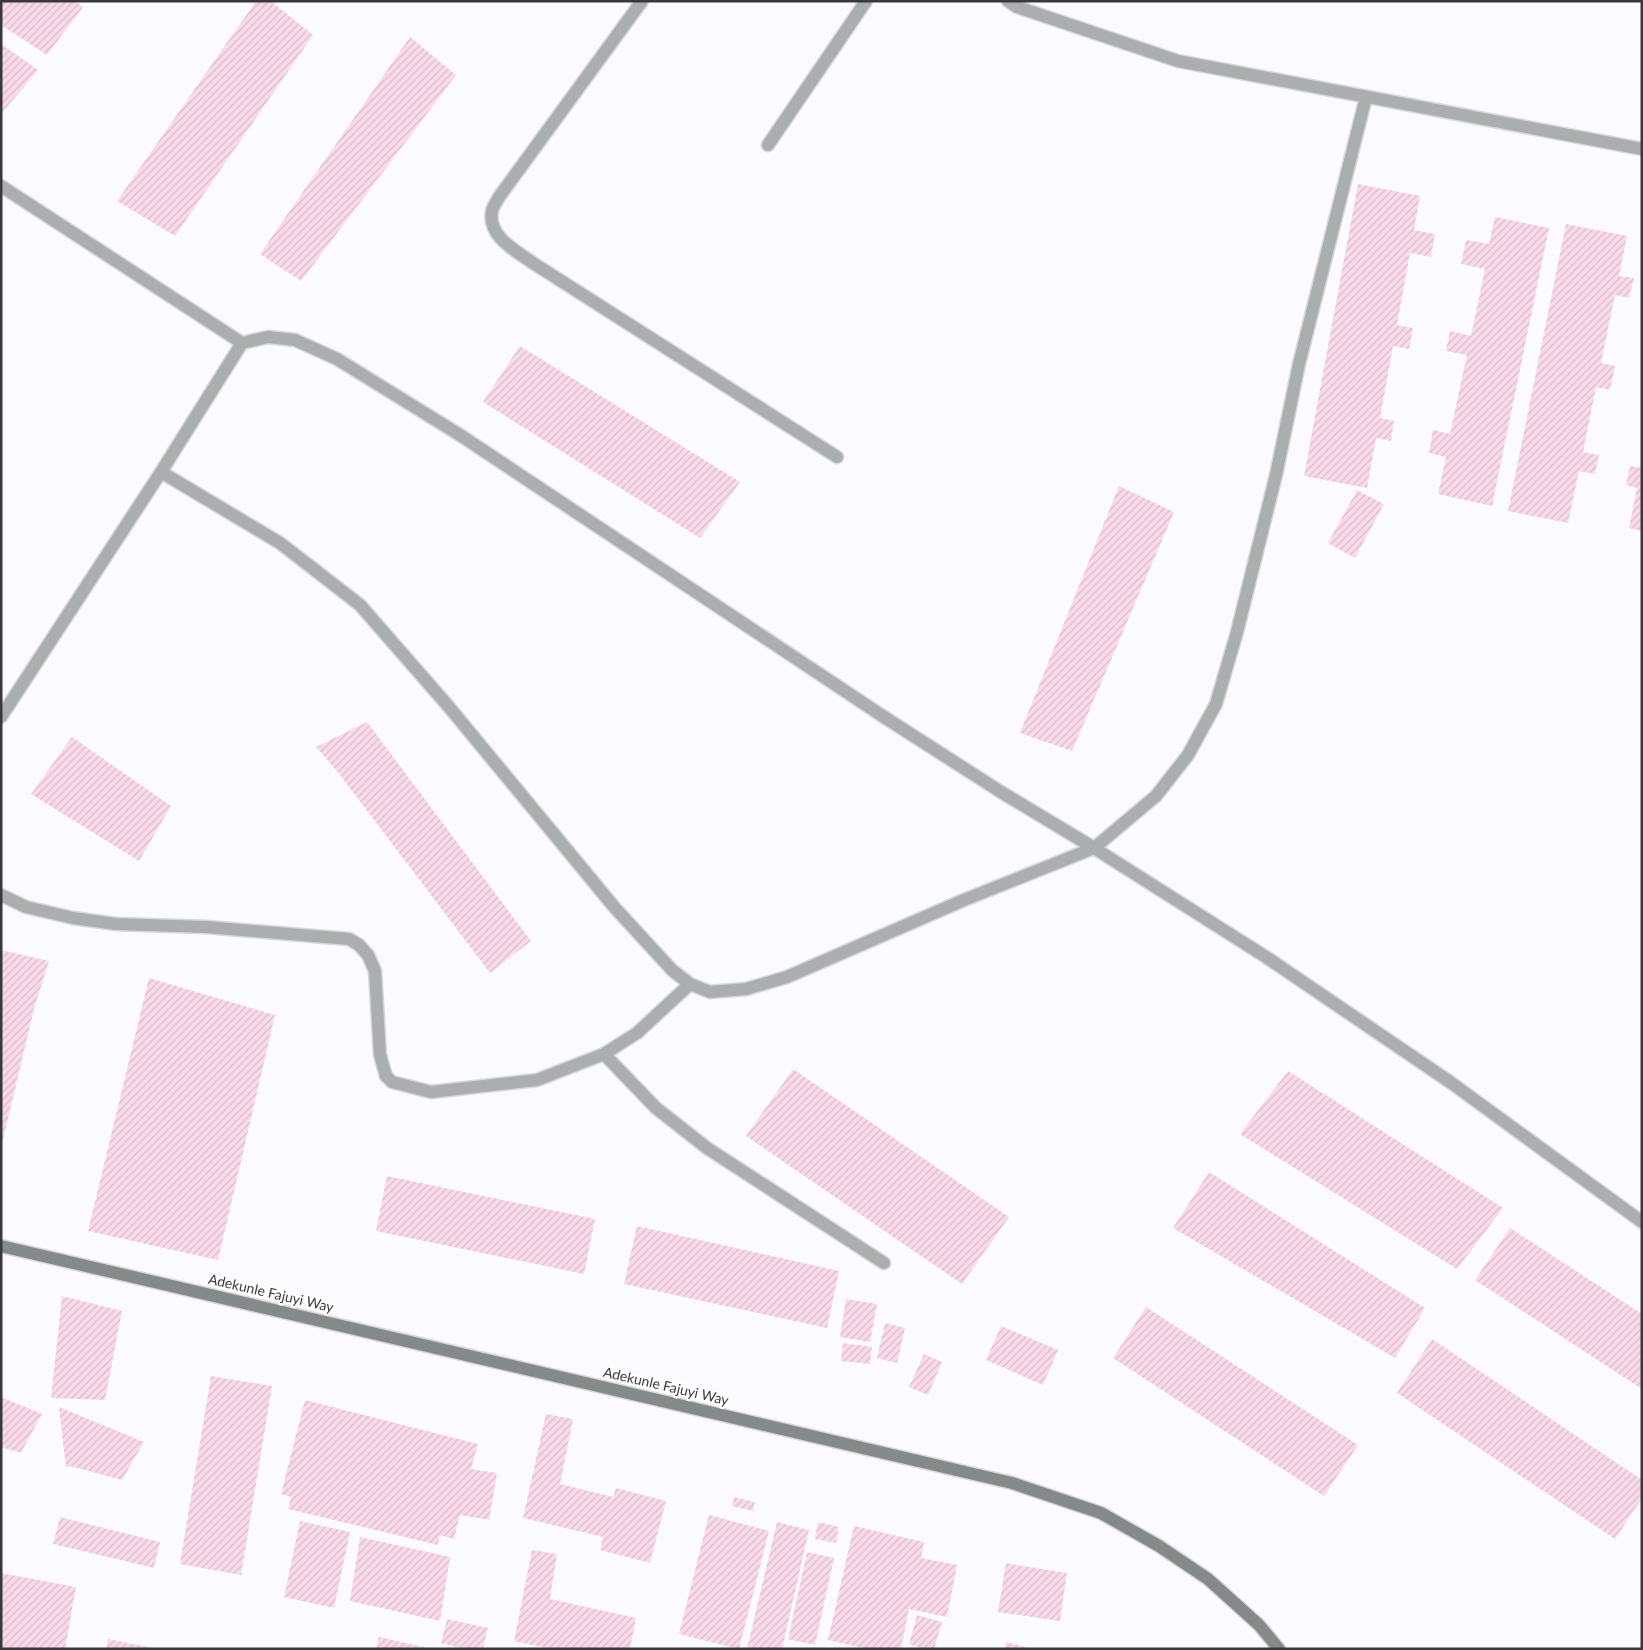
<svg xmlns="http://www.w3.org/2000/svg" width="1643" height="1650" font-family="Lato,sans-serif">
<style>
.building{fill:url(#building-hatch)}
.lines{fill:none;stroke-linecap:round;stroke-linejoin:round}
.lane-casing{stroke:#d8d8dc;stroke-width:15}
.street-casing{stroke:#d8d8dc;stroke-width:15}
.secondary-casing{stroke:#d8d8dc;stroke-width:15}
.lane{stroke:#aaaeaf;stroke-width:12}
.street{stroke:#aaaeaf;stroke-width:12}
.secondary{stroke:#84898a;stroke-width:12}
.labels{text-anchor:middle;stroke-width:4.5;stroke-linejoin:round;paint-order:stroke}
.street-label{font-size:14px;fill:#39393c;stroke:#fff}
</style>
<defs>
<pattern id="building-hatch" width="6" height="6" patternUnits="userSpaceOnUse" patternTransform="scale(1.25)"><rect width="6" height="6" fill="#fadaea"/><path d="M-1 1l2-2M0 6l6-6M5 7l2-2" fill="none" stroke="#d7bcca"/></pattern>
</defs>
<rect width="100%" height="100%" fill="#fbfbff"/>
<!-- building -->
<path class="building" d="M1,1H75L83,7L47,55L1,25Z
M256,1H271L313,35L175,236L117,201Z
M410,37L456,75L301,281L260,254Z
M1,44L38,70L1,114Z
M1358,184L1420,196L1414,230L1435,234L1431,257L1410,253L1397,325L1413,328L1409,349L1393,346L1380,418L1394,421L1391,441L1376,438L1367,488L1304,476Z
M1495,217L1549,228L1492,506L1438,494L1446,457L1429,453L1433,430L1450,434L1467,355L1446,351L1450,331L1471,336L1485,269L1461,264L1466,240L1489,244Z
M1566,224L1627,236L1619,276L1634,278L1629,298L1615,295L1601,363L1615,366L1610,390L1596,387L1583,452L1599,455L1595,474L1579,471L1568,523L1508,511Z
M520,346L740,482L700,538L483,402Z
M1630,466L1642,468V531L1629,528L1637,488L1626,485Z
M1119,486L1174,512L1072,751L1020,733Z
M1357,490L1384,504L1355,558L1328,543Z
M367,722L531,941L490,973L337,771L316,747Z
M72,737L171,806L139,861L31,794Z
M1,950L49,961L34,1009L2,1144Z
M149,978L275,1015L218,1260L88,1231Z
M793,1069L1009,1217L962,1284L746,1136Z
M1288,1071L1503,1208L1457,1269L1240,1134Z
M1209,1172L1425,1308L1395,1358L1173,1228Z
M387,1176L595,1219L584,1274L376,1231Z
M637,1226L839,1271L827,1328L624,1284Z
M1510,1228L1642,1314V1389L1475,1280Z
M62,1296L122,1311L105,1400L51,1398Z
M846,1299L877,1304L870,1342L840,1337Z
M1146,1307L1358,1445L1324,1496L1113,1358Z
M885,1323L905,1328L897,1363L877,1358Z
M1001,1326L1058,1350L1043,1385L986,1360Z
M1432,1339L1642,1480V1498L1615,1539L1397,1393Z
M843,1343L872,1347L870,1364L841,1361Z
M924,1354L942,1362L928,1395L909,1387Z
M211,1376L272,1386L241,1575L180,1564Z
M1,1397L42,1414L21,1453L1,1447Z
M305,1400L478,1444L471,1469L497,1473L489,1520L460,1515L454,1539L440,1535L438,1545L288,1509L291,1497L281,1494Z
M59,1407L144,1442L122,1480L70,1466L66,1468Z
M546,1414L573,1419L560,1484L613,1497L616,1488L666,1501L650,1563L600,1550L603,1537L523,1518Z
M734,1497L755,1502L753,1511L732,1506Z
M709,1515L769,1531L739,1649L679,1634Z
M60,1517L160,1542L154,1568L53,1544Z
M300,1521L350,1532L334,1608L284,1597Z
M777,1522L809,1530L782,1649H747Z
M818,1522L839,1527L836,1543L815,1539Z
M854,1526L924,1542L921,1558L957,1565L947,1617L909,1609L901,1649H867L828,1640Z
M360,1537L450,1557L440,1621L350,1601Z
M532,1550L557,1554L550,1599L636,1618L630,1649H550L514,1641Z
M807,1552L834,1558L815,1645L788,1639Z
M1006,1563L1067,1573L1060,1621L998,1612Z
M1,1573L76,1587L65,1649H1Z
M917,1615L942,1622L934,1649H924L909,1644Z
M447,1619L488,1628L483,1649H464L441,1643Z
M379,1637L428,1648V1649H376Z
M108,1639L153,1648V1649H106Z
M1006,1642L1030,1648V1649H1005Z"/>
<g class="lines">
<!-- lane casing -->
<g class="lane-casing">
<path id="lane" d="M642,1L499,197C497,201 493,206 492,211C487,236 516,251 533,263L837,457
M768,145L866,1
M1,895L26,907L73,918L116,924L206,927L349,939L359,945L368,955L375,971L380,1055L386,1076L392,1082L431,1092L537,1080L604,1054L637,1033L690,984
M604,1054L656,1108L707,1148L884,1263"/>
</g>
<!-- street casing -->
<g class="street-casing">
<path id="street" d="M1008,1L1017,7L1178,61L1642,149
M1,186L242,343L268,337L295,340L337,359L460,435L884,717L1001,792L1094,848L1266,957L1450,1082L1642,1222
M161,472L280,543L360,605L449,707L615,908L672,970L690,984L710,992L746,989L787,977L964,900L1094,848L1156,796L1188,755L1216,704L1237,632L1276,475L1299,364L1366,97
M1,717L161,472L242,343"/>
</g>
<!-- secondary casing -->
<g class="secondary-casing">
<path id="secondary" d="M1,1246L1012,1483L1101,1513L1159,1546L1208,1579L1259,1625L1279,1649"/>
</g>
<!-- lane -->
<use href="#lane" class="lane"/>
<!-- street -->
<use href="#street" class="street"/>
<!-- secondary -->
<use href="#secondary" class="secondary"/>
</g>
<g class="labels">
<!-- street labels -->
<g class="street-label">
<text transform="translate(271 1293) rotate(13)" y="5">Adekunle Fajuyi Way</text>
<text transform="translate(666 1386) rotate(13)" y="5">Adekunle Fajuyi Way</text>
</g>
</g>
<!-- border -->
<rect width="1643" height="1650" fill="none" stroke="#39393c" stroke-width="5"/>
</svg>
